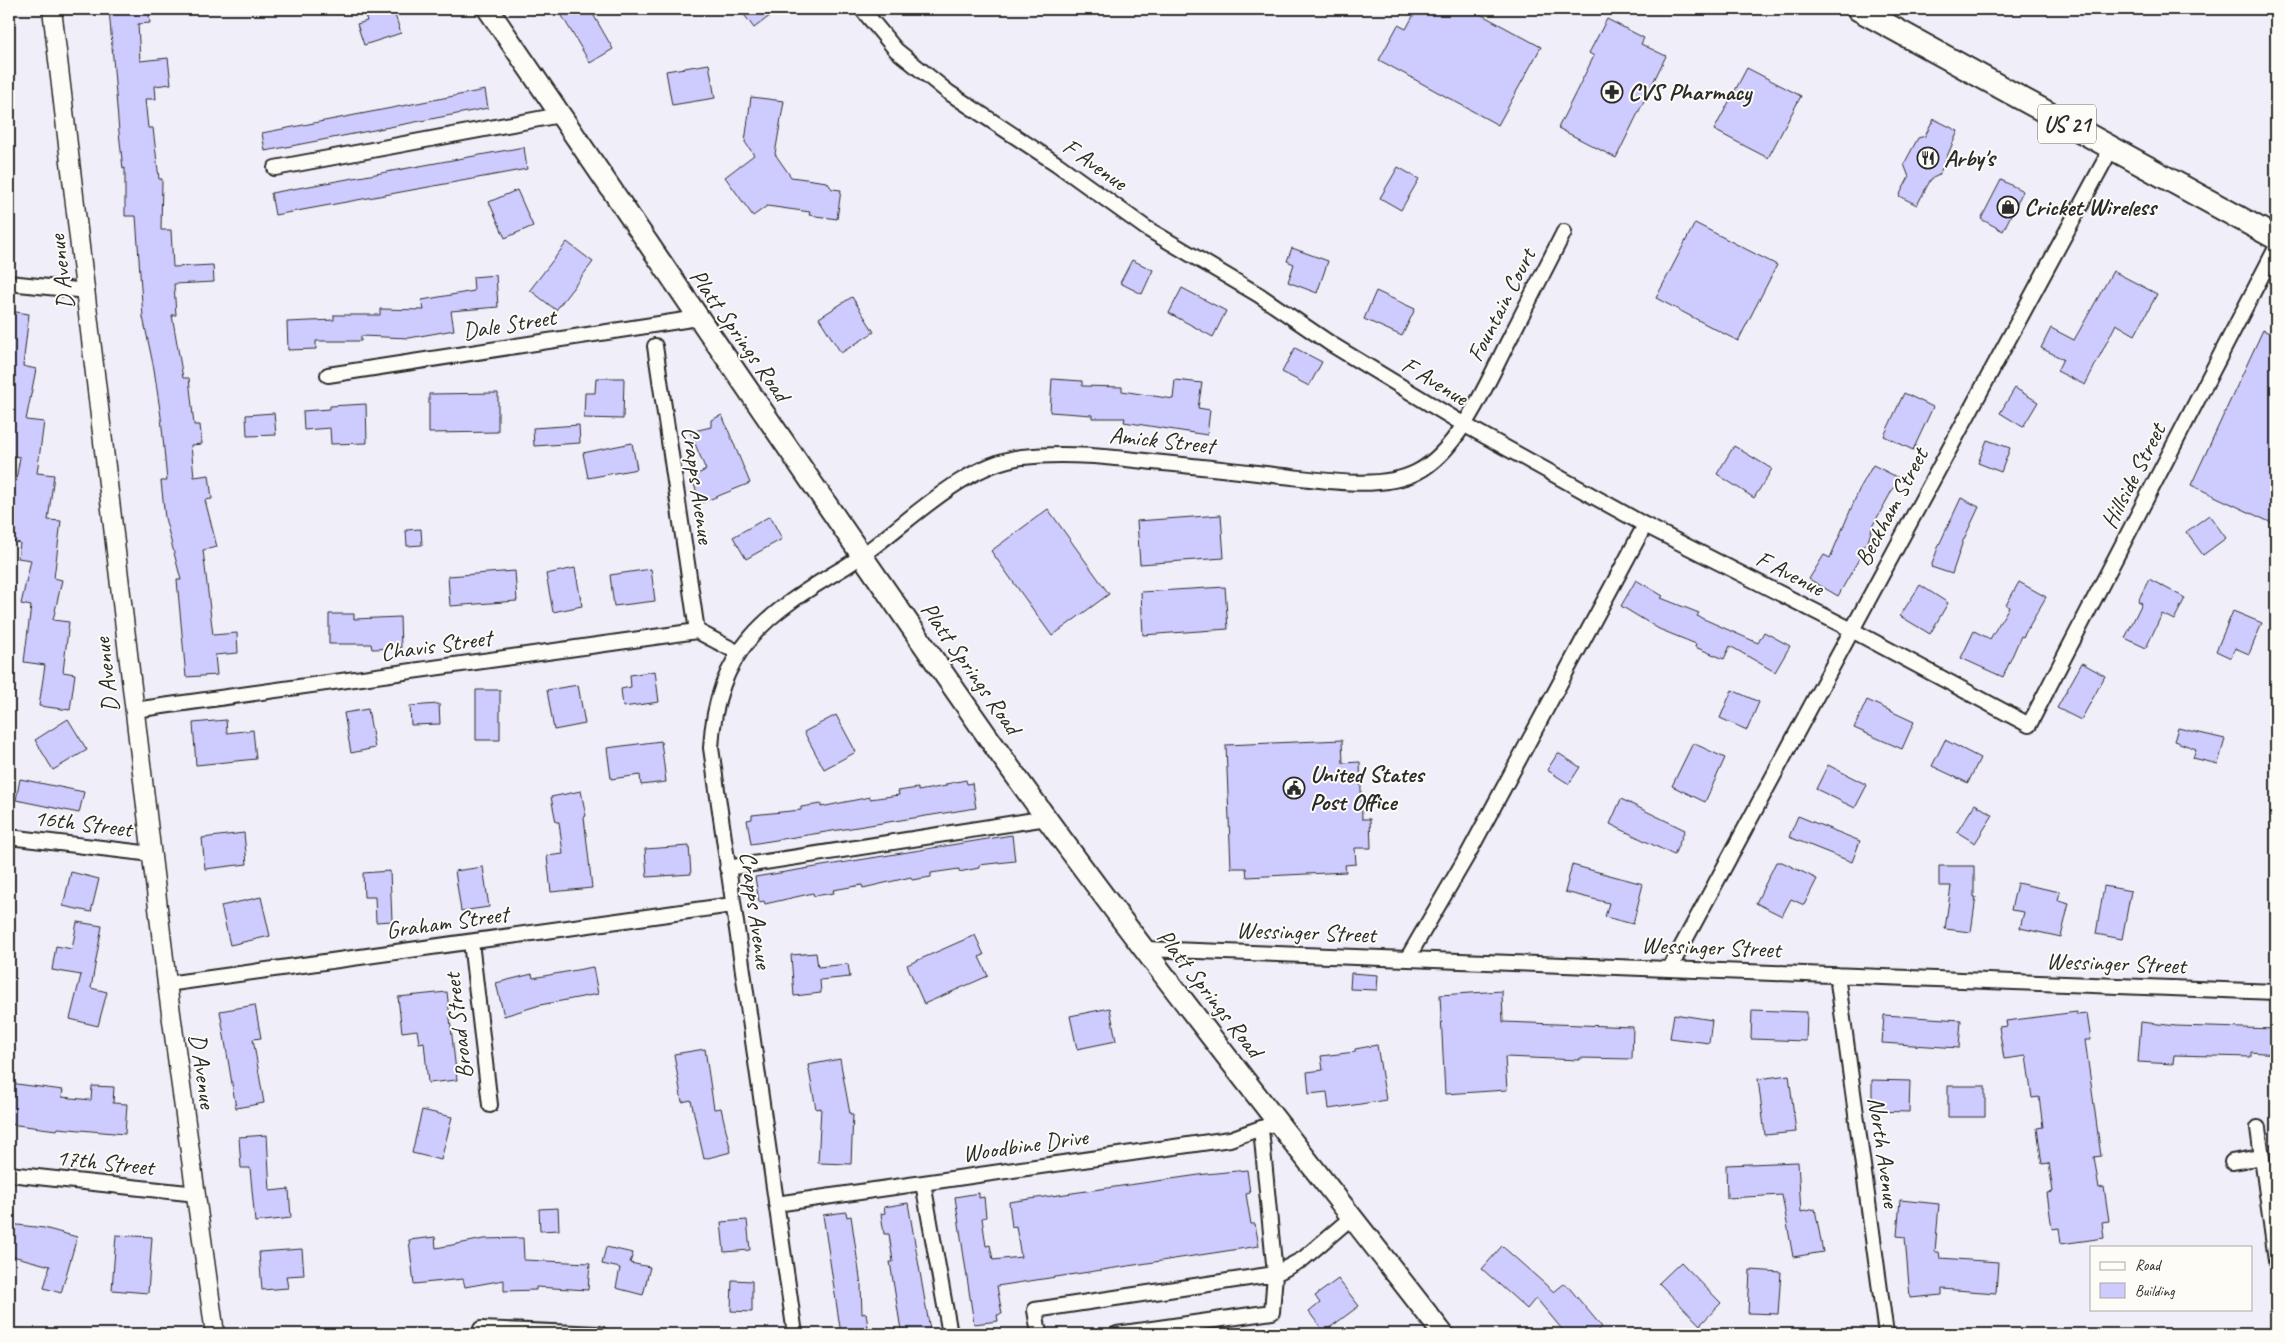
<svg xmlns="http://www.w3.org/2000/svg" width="2285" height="1343" font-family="Caveat,sans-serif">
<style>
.building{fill:#ceccff;stroke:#2b2b2b}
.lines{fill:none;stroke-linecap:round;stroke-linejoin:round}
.minor-casing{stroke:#2b2b2b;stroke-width:18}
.tertiary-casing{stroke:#2b2b2b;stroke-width:21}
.secondary-casing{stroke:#2b2b2b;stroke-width:24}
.primary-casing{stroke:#2b2b2b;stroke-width:26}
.minor{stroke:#fdfcf7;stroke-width:14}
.tertiary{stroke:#fdfcf7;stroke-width:18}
.secondary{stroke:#fdfcf7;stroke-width:20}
.primary{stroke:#fdfcf7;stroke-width:22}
.labels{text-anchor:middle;stroke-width:4;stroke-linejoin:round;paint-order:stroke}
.shield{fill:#fdfcf7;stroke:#6a6a68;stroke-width:1}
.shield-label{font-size:22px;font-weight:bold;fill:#2b2b2b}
.poi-label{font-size:24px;font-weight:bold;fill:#2b2b2b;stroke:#fdfcf7;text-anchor:start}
.street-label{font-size:24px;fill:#2b2b2b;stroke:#fdfcf7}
</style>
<rect width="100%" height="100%" fill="#efeef9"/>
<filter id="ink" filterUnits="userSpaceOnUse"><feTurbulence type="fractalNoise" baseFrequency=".02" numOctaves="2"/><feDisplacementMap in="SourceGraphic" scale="10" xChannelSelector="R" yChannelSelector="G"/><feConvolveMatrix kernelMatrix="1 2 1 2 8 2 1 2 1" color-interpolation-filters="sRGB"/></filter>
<g filter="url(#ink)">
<!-- building -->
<path class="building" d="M109,9H148L150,23L138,24L140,61L168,58L171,84L155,86L156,99H145L148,128H153L159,179H162L161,230H171L173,267L213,265L214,282L174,284L176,315H172L183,378H189L194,425H200L202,444L191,445L194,477L209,475L212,499L205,500L217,547L203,550L213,635L237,633L238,653L215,655L217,675L186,677L177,580H181L165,518L161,481H167L161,417L154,369L143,317L136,216H125V168L123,169L119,132Z
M363,9H393L401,33L364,45L357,24L367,21Z
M558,9H590L613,49L590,63Z
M740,9H779L754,28Z
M1417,9H1471L1541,47L1498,125L1379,60L1398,25L1406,29Z
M1607,19L1644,38L1641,44L1666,56L1616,158L1558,128L1594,56L1589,53Z
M709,64L715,98L672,105L666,71Z
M1747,68L1801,96L1768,158L1714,130Z
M485,90L488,108L265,151L262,133Z
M751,97L784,101L775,154L791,177L827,182L832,189L841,190L837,219L809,215L810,212L767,206L753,216L725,177L754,155L745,142Z
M1934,119L1958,131L1939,175L1931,179L1917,205L1899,196L1909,177L1904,164L1918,138L1925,136Z
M524,147L527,169L275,215L271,193Z
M1398,167L1419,179L1401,210L1380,198Z
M2001,180L2023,191L2003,231L1981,219Z
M517,190L533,226L505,238L489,202Z
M1695,223L1777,265L1738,341L1656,298Z
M567,242L593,262L556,310L530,290Z
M1292,248L1328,261L1317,293L1288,282L1294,264L1287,261Z
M1132,260L1153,270L1142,294L1120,283Z
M2113,271L2157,294L2135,335L2116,324L2085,385L2057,371L2063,359L2041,348L2051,328L2074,340Z
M496,275L498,307L451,311L454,330L409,338L361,336V341H316V349L288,350L287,322L334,320V315H380V309L424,310L422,300L474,291L473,277Z
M1182,288L1226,311L1213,337L1169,313Z
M1376,291L1415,309L1402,336L1364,319Z
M852,297L874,332L841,353L819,318Z
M9,311L29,314L23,366L36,369L26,420L44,422L37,473L54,475L48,520L61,521L54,578L62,580L53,620L69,622L63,672L75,674L70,710L39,706L45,665L24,662L31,606L21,604L31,560L18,558L20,543L9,541L10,515L20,457L9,455Z
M2263,330L2276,336V513L2272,523L2191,485Z
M1295,348L1322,362L1309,386L1282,372Z
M596,378H624L623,419L584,418L585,393H595Z
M1052,379L1082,381V386L1122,387V391L1173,399L1175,380L1202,383L1198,408L1210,410L1207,435L1124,422L1125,418H1092V415L1050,412Z
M2015,388L2038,402L2023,427L2000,413Z
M498,393V432L429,433V394Z
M1904,393L1933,407L1913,450L1884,436Z
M366,404L367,443L331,444L330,428L304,430L303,411L330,409V406Z
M274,413L276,435L247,436L246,415Z
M722,415L750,483L701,503L691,477L706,470L690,432L711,427V420Z
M579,425L580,443L534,446L533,428Z
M1987,440L2010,448L2001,472L1978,463Z
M632,443L637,469L588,478L583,453Z
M1734,446L1772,469L1754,498L1717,474Z
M1873,465L1899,478L1873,525L1867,545L1864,544L1862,549L1864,550L1838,596L1809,579L1824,555L1830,558L1859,490Z
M1961,498L1979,507L1963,541L1952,574L1931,567L1939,545Z
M1048,509L1109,594L1052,636L991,551Z
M1221,515L1224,558L1140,564L1137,521Z
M2209,515L2226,538L2203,555L2186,532Z
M770,516L782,539L746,559L733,537Z
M421,529L422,545L407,546L406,530Z
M575,568L582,606L553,612L546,574Z
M651,569L655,601L614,606L610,575Z
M515,571L517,601L450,606L448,576Z
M2149,579L2185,598L2174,620L2162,614L2146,648L2125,638L2142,603L2138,601Z
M1636,580L1663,596L1661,598L1699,613L1697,616L1758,643L1764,632L1790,646L1775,672L1730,646L1724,659L1695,647L1696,644L1659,629L1621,606Z
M2019,582L2046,597L2023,637L2021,636L2003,677L1961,658L1974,631L1990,639L2009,607L2006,605Z
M1920,585L1948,603L1930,634L1900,616Z
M1225,587L1228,629L1143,635L1141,592Z
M2233,611L2262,623L2249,654L2235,648L2231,658L2216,651Z
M329,614H354V619L400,617L401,648L372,649L371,644H329Z
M2082,663L2105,676L2081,720L2057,708Z
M655,671L659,702L623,707L621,689L631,687L630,675Z
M578,685L585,724L554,730L547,690Z
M476,690H500V740H476Z
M1732,690L1759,702L1747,730L1720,718Z
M1867,700L1914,722L1902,749L1854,728Z
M439,704L440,724L411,725L410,706Z
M368,709L375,748L351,753L344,713Z
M836,715L856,752L824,769L804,732Z
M68,719L87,750L53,770L35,740Z
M226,720L227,733L253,730L256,759L196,765L193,723Z
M2178,728L2225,739L2218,764L2193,758L2196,749L2174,741Z
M1342,740L1343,763L1360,762L1362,819H1370L1371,848H1355L1356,864L1345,865L1346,872L1247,877L1246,868H1231L1226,745Z
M1945,740L1980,758L1968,783L1932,766Z
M661,741L666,782L641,785L640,775L611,779L607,748Z
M1693,743L1725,758L1705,802L1672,786Z
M1558,753L1580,767L1569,784L1547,770Z
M1828,765L1867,785L1855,808L1816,789Z
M20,779L84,792L79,813L16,800Z
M966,780L967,784L972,783L976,808L751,844L747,820L752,819V815L801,810V807L821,804V807L870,797V799L899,795L898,791L918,788V791L946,786V784Z
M581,791L586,816L584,817L592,888L551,892L547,856L563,854L559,822H556L551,797Z
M1621,799L1685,830L1674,855L1610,824Z
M1975,804L1993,815L1975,843L1957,832Z
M1798,816L1860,841L1852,862L1789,837Z
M244,833L247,864L205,869L202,838Z
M1012,835L1015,861L979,865V868L959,872V869L931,873V877L912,880L911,877L863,888L862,885L833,890L834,893L814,896L813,893L765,904L764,901L759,902L755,877Z
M689,846L691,874L647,877L645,849Z
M1776,862H1782L1817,879L1804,905L1791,899L1782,916L1756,903Z
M1572,865L1643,884L1633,924L1605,917L1609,903L1565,892Z
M1939,866H1974V897H1976L1971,932L1945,929L1951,886H1939Z
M483,867L489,907L461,911L455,871Z
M390,871L392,921L376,922L375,897H364L363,873Z
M71,872L99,879L91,912L63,906Z
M2017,883L2060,892L2058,900L2069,903L2061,937L2020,928L2024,912L2011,910Z
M2104,886L2131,891L2122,939L2096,934Z
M261,897L270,936L230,945L221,906Z
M77,922L102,926L91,988L107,992L98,1026L70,1019L81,975L52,970L56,946L72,949Z
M975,935L984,955L979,957L988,976L924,1004L907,965Z
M816,953L818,967L848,964L850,977L820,980L821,993L794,996L791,955Z
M593,967L598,994L540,1005L504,1016L496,983L532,974L533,978Z
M1351,973L1378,975L1377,990L1350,989Z
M1502,991L1503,1022L1633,1027L1632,1059L1580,1058V1060L1505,1057L1507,1090L1445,1094L1440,995Z
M447,992L457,1080L428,1083L424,1042L419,1043L417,1030L402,1032L398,997Z
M255,1005L261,1038L253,1039L264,1103L236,1108L220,1011Z
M1110,1008L1116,1041L1077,1049L1070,1016Z
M1752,1010L1807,1012L1806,1041L1751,1039Z
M2077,1012V1015L2087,1014L2091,1040H2085L2101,1156L2094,1157L2099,1188L2104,1187L2109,1221L2102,1222L2104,1238L2061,1244L2059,1228L2052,1229L2047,1193L2053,1192L2049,1163L2042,1164L2037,1128L2043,1127L2039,1097L2032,1098L2026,1056L2004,1059L1999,1027L2007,1026L2006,1021Z
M1674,1014L1712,1020L1709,1043L1670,1038Z
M1884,1015L1961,1020L1959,1048L1882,1043Z
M2141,1022L2176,1026L2276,1029V1054L2251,1052V1057L2174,1055L2173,1064L2138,1062Z
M1377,1045L1386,1100L1329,1109L1327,1092L1309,1094L1307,1072L1323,1070L1321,1056L1355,1052V1049Z
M705,1049L714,1109L721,1108L731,1152L704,1159L691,1100L682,1102L674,1054Z
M840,1059L850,1114H853L851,1164L818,1163L821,1108L816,1109L808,1065Z
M1789,1075L1796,1132L1765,1135L1758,1079Z
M1872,1080L1910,1081L1909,1112L1872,1111Z
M9,1083L63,1090L62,1097L91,1100L92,1086L114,1087L113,1103L127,1104L125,1134L58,1128L57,1130L9,1124Z
M1948,1086H1985V1117H1948Z
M422,1110L452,1117L441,1160L412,1153Z
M267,1135L270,1191L289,1189L291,1218L255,1222L250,1168H241L239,1137Z
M1798,1162L1801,1212L1815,1209L1823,1252L1793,1257L1782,1195L1727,1198L1726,1165Z
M1247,1170L1250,1193L1246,1194L1251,1224H1255L1259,1246L997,1286L1002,1314L997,1315L998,1321L974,1324L955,1197L979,1193V1198L984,1197L986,1217L982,1218L986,1246L990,1245L993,1260L1021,1257L1016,1226L1012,1227L1009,1202L1206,1174Z
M1900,1200L1939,1204L1935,1252H1939L1940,1258L1998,1262L1996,1293L1942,1289V1295L1910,1298L1905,1237L1897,1236Z
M908,1203L930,1330L906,1334L905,1329L901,1330L890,1262H893L889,1234H884L881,1214L885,1213L884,1207Z
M558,1208L559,1230L540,1231L539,1209Z
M846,1212L847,1217L851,1216L861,1285L862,1314L866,1313L869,1334H841L823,1215Z
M747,1220L750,1250L724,1252L721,1222Z
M9,1224L44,1228L77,1237L61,1293L44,1288L50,1266L9,1255Z
M116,1235L152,1237L148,1293L112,1290Z
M435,1237L436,1248L484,1239L523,1238L524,1260L590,1263L588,1290L536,1287V1290L504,1291V1280L465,1287L463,1279L414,1284L409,1240Z
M1502,1246L1554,1292L1565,1283L1602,1327L1593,1334H1566L1536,1298L1527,1309L1482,1269Z
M606,1247L633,1253L630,1263L650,1267L643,1295L616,1288L620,1268L602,1264Z
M302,1249L304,1275L286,1276L288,1288L262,1290L259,1252Z
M1681,1262L1721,1303L1700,1325L1659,1283Z
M1750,1270L1781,1272L1778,1314L1748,1313Z
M1338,1279L1359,1306L1324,1332L1309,1312L1320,1303L1315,1296Z
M732,1280L752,1281V1312L731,1311Z"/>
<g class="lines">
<!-- minor casing -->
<g class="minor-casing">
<path id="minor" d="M862,9L896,50L948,92L1057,164L1146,228L1259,295L1331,344L1463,424L1645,525L1850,629L2029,725L2276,248
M275,168L560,115
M9,283L87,291
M655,346L697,631
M328,375L698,318
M134,710L697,631L739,653
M9,837L152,854
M727,868L1047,818
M471,942L490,1105
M1144,949L2276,992
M1407,959L1467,856L1645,525
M1670,968L2111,149
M1837,975L1886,1334
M167,984L732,905
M2258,1128L2276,1260
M2232,1162L2262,1157
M9,1174L197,1194
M923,1183L950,1334
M776,1204L1230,1139L1278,1122
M481,1329L600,1334
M795,1334L711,748C716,649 767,613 845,567C900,533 956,466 1022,457C1066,452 1110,457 1153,462C1196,466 1239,471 1283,476C1322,480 1381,491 1417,472C1461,449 1488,380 1510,338C1528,303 1546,267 1564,232
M1039,1334L1035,1310L1275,1274L1303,1259L1352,1217
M1117,1334L1272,1312L1275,1274L1261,1129"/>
</g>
<!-- tertiary casing -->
<g class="tertiary-casing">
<path id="tertiary" d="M52,9L167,984L215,1334"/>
</g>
<!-- secondary casing -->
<g class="secondary-casing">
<path id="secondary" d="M488,9C655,252 820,498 990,740C1134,943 1290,1137 1443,1334"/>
</g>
<!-- primary casing -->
<g class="primary-casing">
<path id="primary" d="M1858,9L2276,238"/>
</g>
<!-- minor -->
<use href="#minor" class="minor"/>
<!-- tertiary -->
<use href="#tertiary" class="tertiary"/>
<!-- secondary -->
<use href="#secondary" class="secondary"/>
<!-- primary -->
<use href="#primary" class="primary"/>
</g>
</g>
<!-- icons -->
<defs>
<g id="pharmacy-ring" transform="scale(1.125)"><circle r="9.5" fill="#fdfcf7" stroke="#2b2b2b" stroke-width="1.5"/><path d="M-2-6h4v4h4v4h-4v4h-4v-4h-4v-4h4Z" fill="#2b2b2b"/></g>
<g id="restaurant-ring" transform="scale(1.125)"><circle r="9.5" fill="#fdfcf7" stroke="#2b2b2b" stroke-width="1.5"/><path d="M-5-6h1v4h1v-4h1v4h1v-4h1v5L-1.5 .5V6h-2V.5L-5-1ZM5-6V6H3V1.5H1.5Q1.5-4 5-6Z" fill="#2b2b2b"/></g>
<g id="shop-ring" transform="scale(1.125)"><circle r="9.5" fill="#fdfcf7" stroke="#2b2b2b" stroke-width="1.5"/><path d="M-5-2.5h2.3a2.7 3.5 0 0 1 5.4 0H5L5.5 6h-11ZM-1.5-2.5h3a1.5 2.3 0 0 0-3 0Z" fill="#2b2b2b"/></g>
<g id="civic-ring" transform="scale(1.125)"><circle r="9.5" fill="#fdfcf7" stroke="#2b2b2b" stroke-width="1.5"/><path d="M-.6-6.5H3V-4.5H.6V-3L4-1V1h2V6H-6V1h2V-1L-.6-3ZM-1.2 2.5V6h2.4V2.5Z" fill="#2b2b2b"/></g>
</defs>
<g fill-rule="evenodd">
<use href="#pharmacy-ring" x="1612" y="92"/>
<use href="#restaurant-ring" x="1928" y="158"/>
<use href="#shop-ring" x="2008" y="207"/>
<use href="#civic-ring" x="1294" y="788"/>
</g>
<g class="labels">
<!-- shield labels -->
<rect class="shield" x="2038" y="104.5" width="58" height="39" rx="4"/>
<g class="shield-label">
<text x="2067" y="132">US 21</text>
</g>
<!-- poi labels -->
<g class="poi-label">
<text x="1628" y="100">CVS Pharmacy</text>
<text x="1944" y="166">Arby's</text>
<text x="2024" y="215">Cricket Wireless</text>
<text x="1310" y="782">United States<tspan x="1310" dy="28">Post Office</tspan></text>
</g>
<!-- street labels -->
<g class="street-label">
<text transform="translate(1095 164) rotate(35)" y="8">F Avenue</text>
<text transform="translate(61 272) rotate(-97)" y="8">D Avenue</text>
<text transform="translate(1501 305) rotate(-63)" y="8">Fountain Court</text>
<text transform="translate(509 324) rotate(-9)" y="8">Dale Street</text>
<text transform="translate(740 335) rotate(55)" y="8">Platt Springs Road</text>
<text transform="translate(1435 381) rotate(31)" y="8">F Avenue</text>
<text transform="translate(1162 440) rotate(6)" y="8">Amick Street</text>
<text transform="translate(2133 476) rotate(-63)" y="8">Hillside Street</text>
<text transform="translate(698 485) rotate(82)" y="8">Crapps Avenue</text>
<text transform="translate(1891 507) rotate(-62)" y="8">Beckham Street</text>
<text transform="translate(1790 573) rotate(27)" y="8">F Avenue</text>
<text transform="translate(436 645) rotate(-8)" y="8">Chavis Street</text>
<text transform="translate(971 668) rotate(55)" y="8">Platt Springs Road</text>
<text transform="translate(106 675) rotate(-97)" y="8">D Avenue</text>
<text transform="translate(83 823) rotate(7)" y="8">16th Street</text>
<text transform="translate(756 910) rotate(82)" y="8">Crapps Avenue</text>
<text transform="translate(447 922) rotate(-8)" y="8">Graham Street</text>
<text transform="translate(1306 932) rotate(2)" y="8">Wessinger Street</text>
<text transform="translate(1711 947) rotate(2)" y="8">Wessinger Street</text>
<text transform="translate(2116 963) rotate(2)" y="8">Wessinger Street</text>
<text transform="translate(1210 993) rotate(52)" y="8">Platt Springs Road</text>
<text transform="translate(458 1026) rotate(-97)" y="8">Broad Street</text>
<text transform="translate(203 1071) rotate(82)" y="8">D Avenue</text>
<text transform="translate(1025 1145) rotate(-8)" y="8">Woodbine Drive</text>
<text transform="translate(1884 1152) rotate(82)" y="8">North Avenue</text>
<text transform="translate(105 1162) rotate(6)" y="8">17th Street</text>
</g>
</g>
<!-- margin -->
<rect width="2285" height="1343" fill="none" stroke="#fdfcf7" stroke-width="30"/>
<rect x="15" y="15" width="2255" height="1313" fill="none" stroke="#2b2b2b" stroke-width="2" filter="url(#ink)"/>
<!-- legend -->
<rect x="2090" y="1246" width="162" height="65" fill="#fdfcf7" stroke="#a9a8a5"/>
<rect x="2100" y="1262" width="25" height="8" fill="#fdfcf7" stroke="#a9a8a5"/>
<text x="2135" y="1270" font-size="15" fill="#2b2b2b">Road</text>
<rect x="2100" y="1283" width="25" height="15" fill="#ceccff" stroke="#a9a8a5"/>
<text x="2135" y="1296" font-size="15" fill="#2b2b2b">Building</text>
</svg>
